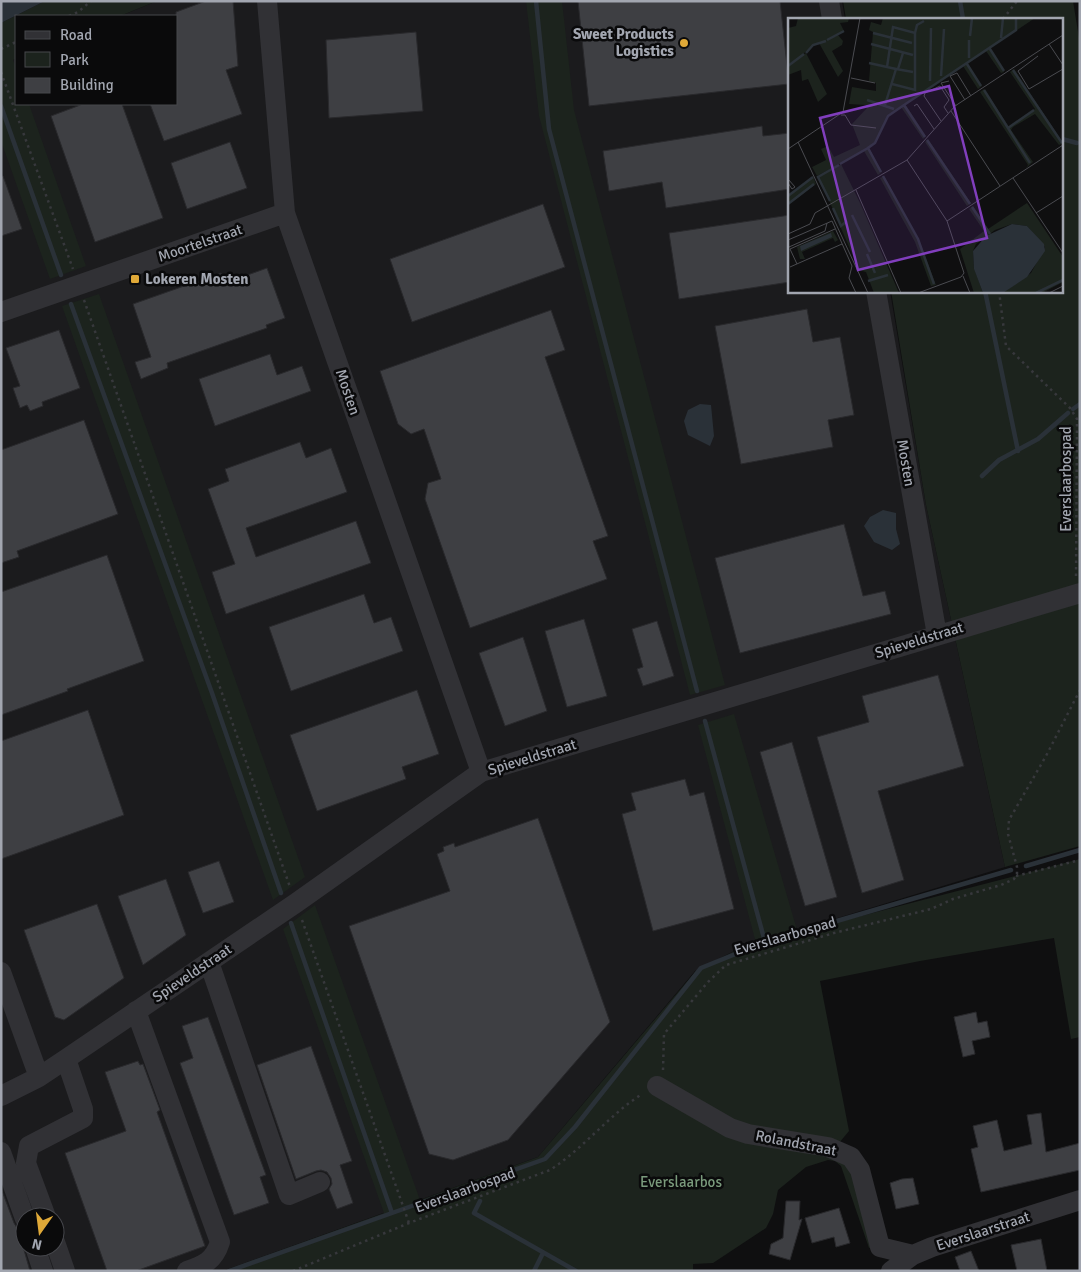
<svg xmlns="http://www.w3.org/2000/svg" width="1081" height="1272" font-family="Signika,sans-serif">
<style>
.built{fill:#1b1b1d;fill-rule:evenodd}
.green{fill:#1c231d}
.water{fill:#2a3138}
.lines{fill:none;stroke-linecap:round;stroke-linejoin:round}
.stream{stroke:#2a3138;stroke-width:4.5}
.building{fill:#3e3f43;stroke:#29292c}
.path{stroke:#37383c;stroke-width:2.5;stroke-dasharray:2.5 4;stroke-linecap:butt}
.minor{stroke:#313135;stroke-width:20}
.poi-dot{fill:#e0a938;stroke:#0a0a0b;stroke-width:2}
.labels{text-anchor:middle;stroke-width:5;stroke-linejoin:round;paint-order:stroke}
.poi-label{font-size:15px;font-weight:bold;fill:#a2a6b0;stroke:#0a0a0b;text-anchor:end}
.street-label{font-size:15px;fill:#a2a6b0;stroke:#0a0a0b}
.park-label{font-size:15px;fill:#7a9a7c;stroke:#0a0a0b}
.inset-river{fill:none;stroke:#2a3138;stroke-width:2.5}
.inset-road{fill:none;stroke:#4a4b50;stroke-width:1}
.view{fill:#813ebd;fill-opacity:0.15;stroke:#813ebd;stroke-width:2.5}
.inset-edge{fill:none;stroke:#a2a6b0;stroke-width:2.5}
</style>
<rect width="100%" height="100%" fill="#0f0f10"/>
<!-- built -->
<path class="built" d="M157,1H842L845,19H790V291H890L926,505L1005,867L742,947L695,971L538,1157L223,1271H1V64L16,59V104H176V16H120ZM25,1217H55V1247H25Z"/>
<!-- green -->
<path class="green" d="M45,1H157L120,16H16V59L13,60L16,68V104H29L86,266L50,279L1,141V23Z
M526,1H562L574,110L725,685L690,695L539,116Z
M843,1H1073L1080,44V846L1005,867L926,505L891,291H1062V19H846Z
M99,294L305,877L273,900L62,306Z
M734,714L797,930L761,942L1080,859V1037L1071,1039L1054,938L920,961L820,981L849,1131L839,1143L887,1243L869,1248L841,1166L835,1161L828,1160L806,1167L778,1190L773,1214L766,1228L713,1263L693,1264V1271H223L384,1213L283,929L315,905L420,1200L538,1157L695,972L742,947L756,943L698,725Z"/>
<!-- water -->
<path class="water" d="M1,1H45L1,23Z
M700,404L711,405L714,436L710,446L688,435L684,421L688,410Z
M883,510L896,513V529L900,544L892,550L874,542L864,526L870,517Z"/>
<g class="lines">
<!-- stream -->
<path class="stream" d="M536,1L549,129L697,691
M960,1L963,19
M1,106L61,275
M1062,139L1077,143
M985,291L1018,451
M71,304L212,693L281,893
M1073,409L1080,404
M982,476L999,460L1038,439L1068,413
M1026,866L1080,850
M765,942L1011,870
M480,1201L474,1213L576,1271
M392,1213L545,1159L575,1127L701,968L765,942L705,721
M229,1271L392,1213L291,923
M534,1271L543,1253"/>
</g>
<!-- building -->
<path class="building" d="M206,1H233L238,66L226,70L242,114L164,141L150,104H176V12Z
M578,1H780L789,84L589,106Z
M416,32L423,111L329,118L326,40Z
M83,104H122L163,218L95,242L51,116Z
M762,126L763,136L790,133V189L666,208L662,182L609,191L603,151Z
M230,142L247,188L187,209L171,163Z
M1,176H3L22,229L1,236Z
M543,204L565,267L412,322L390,259Z
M790,215V282L679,299L669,233Z
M267,268L285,318L266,325L267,328L167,363L168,368L141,379L135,362L151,357L133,304L221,273L225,283Z
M807,309L813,342L840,337L854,415L828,420L833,447L741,464L715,326Z
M551,310L565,350L545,357L608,536L593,541L607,579L470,628L425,499L428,483L441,479L424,429L411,434L398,424L380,371Z
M59,330L80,388L42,402L43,406L30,411L27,405L20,408L13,388L20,386L6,348Z
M270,354L277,375L302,366L311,391L215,426L199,379Z
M84,420L118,514L17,551L19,557L1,563V450Z
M300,442L306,458L331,448L347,492L246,528L256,557L356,521L371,563L226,614L212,572L235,564L208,489L229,481L225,469Z
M844,524L863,596L885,591L891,614L740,653L715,558Z
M107,555L144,661L67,689L68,691L1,715V592Z
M364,594L374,623L391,617L403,651L291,691L269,627Z
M584,619L607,696L567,707L545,631Z
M657,621L674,676L643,686L637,669L643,667L632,629Z
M523,637L547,711L505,726L479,653Z
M938,675L964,766L878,791L904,880L862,893L817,737L869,722L862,696Z
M417,690L439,754L402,767L406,779L317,811L290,735Z
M88,710L124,815L1,859V741Z
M792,742L837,897L805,906L760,752Z
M685,779L690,796L704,792L734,909L653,931L622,814L636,810L631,793Z
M538,818L610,1022L508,1140L453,1160L429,1154L349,926L450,891L437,854L444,851L443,847L454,843L455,847Z
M219,861L234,902L203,913L188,872Z
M166,879L186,935L143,965L118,896Z
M97,904L124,978L64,1020L55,1017L24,930Z
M976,1012L978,1023L987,1021L990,1037L972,1041L975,1054L963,1057L954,1017Z
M208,1017L266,1175L260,1177L269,1203L234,1215L180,1063L193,1058L182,1026Z
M311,1046L352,1161L340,1165L353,1203L337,1209L329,1189L332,1184L331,1178L327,1172L321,1170L316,1171L296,1179L257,1065Z
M138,1061L140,1065L143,1064L160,1110L157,1112L205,1246L136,1271H107L65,1153L126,1131L105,1072Z
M1041,1113L1046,1152L1080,1143V1170L981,1192L971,1149L978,1147L973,1126L997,1120L1004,1151L1032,1144L1027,1115Z
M913,1178L919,1204L896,1209L890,1183L902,1179Z
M1,1188L14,1223L17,1228L23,1231L25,1236L24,1250L30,1271H1Z
M786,1201H800L799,1220L802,1219L790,1260L769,1254L771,1244L783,1238Z
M839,1208L850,1243L836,1247L834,1237L812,1243L805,1218Z
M1041,1239L1047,1271H1017L1011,1245Z
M971,1251L979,1271H960L955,1257Z"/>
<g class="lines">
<!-- path -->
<path class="path" d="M69,16L78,12L91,1
M1003,19L1017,1
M1,49L16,42
M1,72L73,269
M999,291L1006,346L1070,408L1077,419L1076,578
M84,300L290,887
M1016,876L1080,860
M302,920L409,1223
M663,1070L664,1034L708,982L726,965L834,933L931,909L953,899L1001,885L1014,879L1017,874V867L1008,834L1009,820L1046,756L1080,690
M293,1271L409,1223L550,1170C584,1148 609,1115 642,1094"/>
<!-- minor -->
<path class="minor" d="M267,1L285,213L481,772
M829,1L832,19
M876,291L937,635
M1,312L285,213
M209,962L289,1195L320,1182
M1,972L39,1077
M136,1011L220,1242C214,1261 204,1265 187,1271
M657,1086L730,1128L748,1134L828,1147L851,1157L860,1170L880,1247L913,1255
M1,1096L39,1077L66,1059L296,903L481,772L1080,593
M1,1152L25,1219
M46,1217L26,1163L29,1146L83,1118V1109L66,1059
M55,1242L65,1271
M35,1247L43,1271
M891,1271L913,1255L932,1247L1080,1200"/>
</g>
<!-- markers -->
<g class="poi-dot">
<circle cx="684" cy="43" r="5"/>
<rect x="130" y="274" width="10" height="10" rx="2.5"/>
</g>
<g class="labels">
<!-- poi labels -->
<g class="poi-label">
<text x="674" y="39">Sweet Products<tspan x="674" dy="17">Logistics</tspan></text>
<text x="145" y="284" text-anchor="start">Lokeren Mosten</text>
</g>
<!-- street labels -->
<g class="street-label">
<text transform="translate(200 243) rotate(-19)" y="5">Moortelstraat</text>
<text transform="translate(348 392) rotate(71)" y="5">Mosten</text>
<text transform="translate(906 463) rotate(80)" y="5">Mosten</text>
<text transform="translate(1066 479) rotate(-90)" y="5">Everslaarbospad</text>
<text transform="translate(919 640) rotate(-17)" y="5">Spieveldstraat</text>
<text transform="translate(532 757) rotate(-17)" y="5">Spieveldstraat</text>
<text transform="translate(785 936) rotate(-16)" y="5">Everslaarbospad</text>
<text transform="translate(192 973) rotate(-34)" y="5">Spieveldstraat</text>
<text transform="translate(796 1143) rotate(11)" y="5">Rolandstraat</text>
<text transform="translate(465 1190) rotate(-20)" y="5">Everslaarbospad</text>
<text transform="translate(983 1231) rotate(-18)" y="5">Everslaarstraat</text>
</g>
<!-- park labels -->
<g class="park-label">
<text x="681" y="1187">Everslaarbos</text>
</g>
</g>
<!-- overview -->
<g transform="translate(788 18)">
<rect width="275" height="275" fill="#0f0f10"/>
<path d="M10,0H61L60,4L52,5L56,13L38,23L50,17L55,23L54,27L44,33L55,53L50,59L31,25L35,23L25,27L14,37L18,35L39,76L30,84L20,61L14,63L13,52L0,57V49L13,39L0,48V10L8,8ZM95,0H247L202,30L216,54L213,55L198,33L179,45L194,68L190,71L175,48L117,86L138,118L135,121L113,89L100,98L87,125L81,130L94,154L90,157L76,133L29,158L24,149L38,142L33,131L40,128L46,139L72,127L64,106L79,90L78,87L61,86L64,69L88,73V65L81,63L85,14L81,12L83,4L93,7ZM226,51L275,125L271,127L247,96L225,109L223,112L245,144L238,150L240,147L192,74L196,71L221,109L247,91L222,54ZM140,121L183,185L179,188L137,124ZM53,146L73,187L111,275H86L78,254L71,252L31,159ZM25,158L28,166L0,187V178ZM96,158L131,222L148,267L143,268L127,224L92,160ZM239,185L275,239V264L254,275H215L243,255L257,229L239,208L224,206L207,212L188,226L185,233L186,250L195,275H186L172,231L196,213L181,191L185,188L200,211ZM45,213L50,222L47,224L45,220L14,234L17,241H12L9,229Z" fill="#1c231d"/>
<path d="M224,206L239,208L256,226L257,233L239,259L215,275H195L186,251L185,233L198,218ZM43,215L44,219L13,233L12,228Z" fill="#2a3138"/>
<path class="inset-river" d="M85,15L124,25M182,18L184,0M213,20L215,0M39,22L56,13M83,26L125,37M202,31L216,53M18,35L25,27L38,23M181,40V22M81,45L99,49M179,46L193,68M0,48L16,36M108,51L125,54M110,51L115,35M225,52L274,125M153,58L156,11M142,63L143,10M104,66L127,72V15M196,72L242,145M79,82L106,91M97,87L108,51L99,49L105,9L127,15L129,7L136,3M220,110L246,92M137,119L116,87L228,12V0M139,122L182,186M52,146L80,130M93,154L80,130L87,125L100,98L116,87M95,158L130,221L146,266M0,178L25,159M42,183L30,159L51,147M0,186L26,166M184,189L202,216M45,190L53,208L59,203M64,197L82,234M79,236L87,255M80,263L100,257M248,275L275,262"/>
<path class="inset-road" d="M261,26L275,47M250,38L230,53L241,71L275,51M63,60L87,65M161,63L153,65L168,88M177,82L162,58L169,55L183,78M126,88L129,86L146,111M163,93L212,168M53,97H57L63,107L88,110M153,103L136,78L137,75L152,68L161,82L156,89L160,95M10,124L80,275M0,131L55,94L72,0M119,142L159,203L176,255L173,259L130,275M225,160L275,235M0,165L4,171L7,169L0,161M68,172L113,275M248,195L275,178M159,203L275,127M0,216L22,206L27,195L119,142L167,88L275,17M0,222L44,203L64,248L61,260L68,275M1,229L37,213L39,205M2,231L47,211M2,231L9,246M2,249L54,226M175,258L182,275M261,275L275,268"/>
<path class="view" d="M161,68L199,220L70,252L32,100Z"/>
<rect width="275" height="275" class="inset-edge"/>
</g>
<!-- border -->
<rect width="1081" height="1272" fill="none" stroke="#a2a6b0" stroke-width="5"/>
<!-- legend -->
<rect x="15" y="15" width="162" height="90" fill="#0a0a0b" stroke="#47484d"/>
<rect x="25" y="31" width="25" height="8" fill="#313135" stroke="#47484d"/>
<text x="60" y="40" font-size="15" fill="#a2a6b0">Road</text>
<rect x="25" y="52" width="25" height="15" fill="#1c231d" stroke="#47484d"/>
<text x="60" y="65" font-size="15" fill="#a2a6b0">Park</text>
<rect x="25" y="78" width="25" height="15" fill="#3e3f43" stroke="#47484d"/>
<text x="60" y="90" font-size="15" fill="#a2a6b0">Building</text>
<!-- north arrow -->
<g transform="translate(40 1232) rotate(194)"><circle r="24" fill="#0a0a0b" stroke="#47484d"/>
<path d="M0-4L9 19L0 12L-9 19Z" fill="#e0a938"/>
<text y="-8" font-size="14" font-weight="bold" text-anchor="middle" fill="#a2a6b0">N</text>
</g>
</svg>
